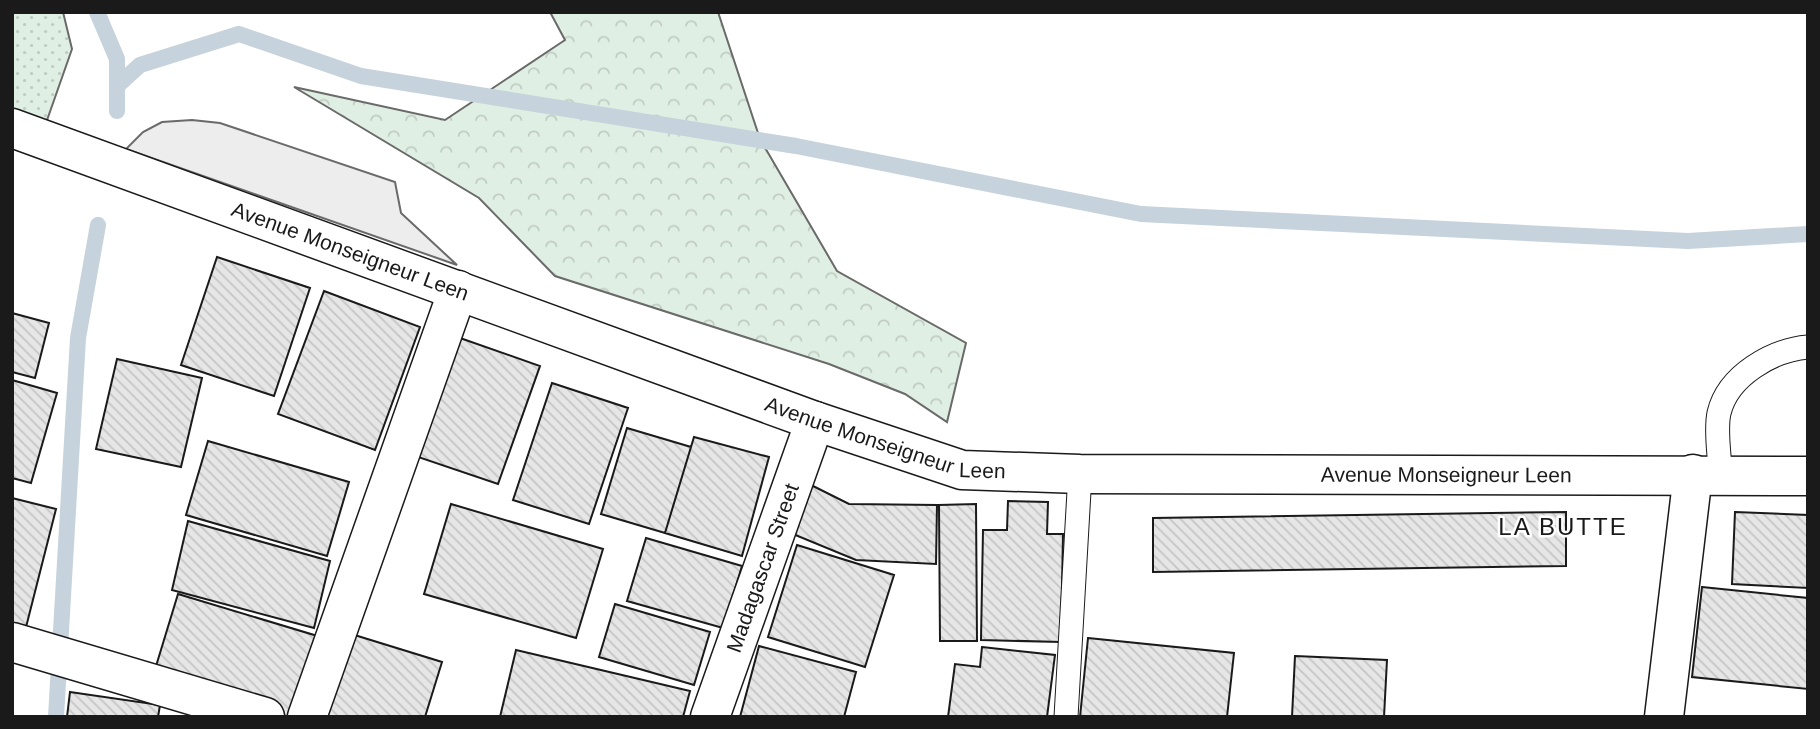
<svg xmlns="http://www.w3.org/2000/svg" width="1820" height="729" font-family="Helvetica,sans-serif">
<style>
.forest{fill:url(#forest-crowns);stroke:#6a6a6a;stroke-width:2}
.garden{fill:url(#garden-dots);stroke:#6a6a6a;stroke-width:2}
.parking{fill:#ededed;stroke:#6a6a6a;stroke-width:2}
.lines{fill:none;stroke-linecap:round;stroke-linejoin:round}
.stream{stroke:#c6d2dc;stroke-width:16}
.building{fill:url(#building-back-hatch);stroke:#1a1a1a;stroke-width:2}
.service-casing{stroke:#1a1a1a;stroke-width:25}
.minor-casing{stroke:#1a1a1a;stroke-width:41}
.secondary-casing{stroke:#1a1a1a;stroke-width:41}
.service{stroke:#fff;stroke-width:23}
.minor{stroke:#fff;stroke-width:38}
.secondary{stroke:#fff;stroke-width:38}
.labels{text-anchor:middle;stroke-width:5;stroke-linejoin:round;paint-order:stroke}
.street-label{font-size:21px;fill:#1a1a1a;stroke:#fff}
.quarter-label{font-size:24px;letter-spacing:2px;fill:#1a1a1a;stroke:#fff}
</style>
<defs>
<pattern id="forest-crowns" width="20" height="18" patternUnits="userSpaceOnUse" patternTransform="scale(1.75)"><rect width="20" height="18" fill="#e0efe3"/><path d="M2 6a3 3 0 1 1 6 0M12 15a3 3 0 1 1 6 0" fill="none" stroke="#c0ccc2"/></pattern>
<pattern id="garden-dots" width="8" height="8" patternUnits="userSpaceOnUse" patternTransform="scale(1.75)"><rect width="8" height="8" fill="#e0efe3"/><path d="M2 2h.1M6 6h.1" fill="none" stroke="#c0ccc2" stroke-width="1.8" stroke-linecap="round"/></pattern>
<pattern id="building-back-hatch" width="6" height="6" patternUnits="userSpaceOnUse" patternTransform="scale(1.75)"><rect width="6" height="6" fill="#e6e6e6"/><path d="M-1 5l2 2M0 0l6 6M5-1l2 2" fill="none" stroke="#c5c5c5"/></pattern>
</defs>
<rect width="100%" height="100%" fill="#fff"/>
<!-- forest -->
<path class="forest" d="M550,12H718L760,139L837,271L966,343L947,422L905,394L829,364L555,276L479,198L294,87L445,120L565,40Z"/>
<!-- garden -->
<path class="garden" d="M12,12H63L72,49L46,123L12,112Z"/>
<!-- parking -->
<path class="parking" d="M192,120L220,123L395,182L401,213L457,265L126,149L143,132L162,122Z"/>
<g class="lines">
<!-- stream -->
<path class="stream" d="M97,12L117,59V111
M117,86L140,65L239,34L361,76L796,146L1141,214L1688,241L1808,234
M56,717L78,338L98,225"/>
</g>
<!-- building -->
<path class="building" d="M217,257L310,288L274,396L181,365Z
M324,291L420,327L375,450L278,414Z
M12,313L49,323L35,378L12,372Z
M460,338L540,366L498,484L418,457Z
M117,359L202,378L181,467L96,449Z
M12,380L57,393L31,483L12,478Z
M552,383L628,408L589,524L513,500Z
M627,428L691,447L665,533L601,514Z
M694,437L769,457L742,556L665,533Z
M208,441L349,482L327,556L186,515Z
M811,485L849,504L937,505L936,564L856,560L788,532Z
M12,498L56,509L23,639L12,636Z
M1008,501L1048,502L1047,534H1063L1061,642L981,640L983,530H1007Z
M451,504L603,549L576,638L424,594Z
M976,504L977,641H940L939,505Z
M1566,512V566L1153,572V518Z
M1735,512L1808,515V588L1732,584Z
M188,521L330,561L314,628L172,590Z
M646,538L742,566L723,628L627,601Z
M797,545L894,575L865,667L768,637Z
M1702,587L1808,598V689L1692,677Z
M178,594L324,638L289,717L153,676Z
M615,604L710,632L694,685L599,657Z
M348,633L442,662L425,717H323Z
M1088,638L1234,653L1227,717H1080Z
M759,646L856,672L844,717H740Z
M982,647L1055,655L1047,717H948L955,664L980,667Z
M516,650L690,691L683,717H500Z
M1295,656L1387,660L1384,717H1292Z
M70,692L160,705L158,717H67Z"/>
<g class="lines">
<!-- service casing -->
<g class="service-casing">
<path id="service" d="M1720,474C1720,455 1715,431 1719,413C1728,375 1773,350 1808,347
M1066,717L1080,474"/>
</g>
<!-- minor casing -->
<g class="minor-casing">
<g id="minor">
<path d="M12,642L265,717"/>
<path d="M307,717L458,290"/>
<path id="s1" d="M710,717L815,421"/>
<path d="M1664,717L1693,474"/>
</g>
</g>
<!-- secondary casing -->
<g class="secondary-casing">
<g id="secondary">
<path id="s2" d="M12,128L815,421L962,470L1080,474L1808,476"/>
</g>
</g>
<!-- service -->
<use href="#service" class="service"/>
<!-- minor -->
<use href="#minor" class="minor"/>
<!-- secondary -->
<use href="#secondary" class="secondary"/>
</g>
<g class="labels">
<!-- street labels -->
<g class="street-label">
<text dy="7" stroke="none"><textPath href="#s2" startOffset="360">Avenue Monseigneur Leen</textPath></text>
<text dy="7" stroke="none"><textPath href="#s2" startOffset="928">Avenue Monseigneur Leen</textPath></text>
<text dy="7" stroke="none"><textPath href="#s2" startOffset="1494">Avenue Monseigneur Leen</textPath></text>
<text dy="7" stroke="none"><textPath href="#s1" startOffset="158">Madagascar Street</textPath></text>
</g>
<!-- quarter labels -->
<g class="quarter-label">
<text x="1563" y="535">LA BUTTE</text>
</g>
</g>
<!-- border -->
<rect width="1820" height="729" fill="none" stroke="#1a1a1a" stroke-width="28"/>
</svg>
